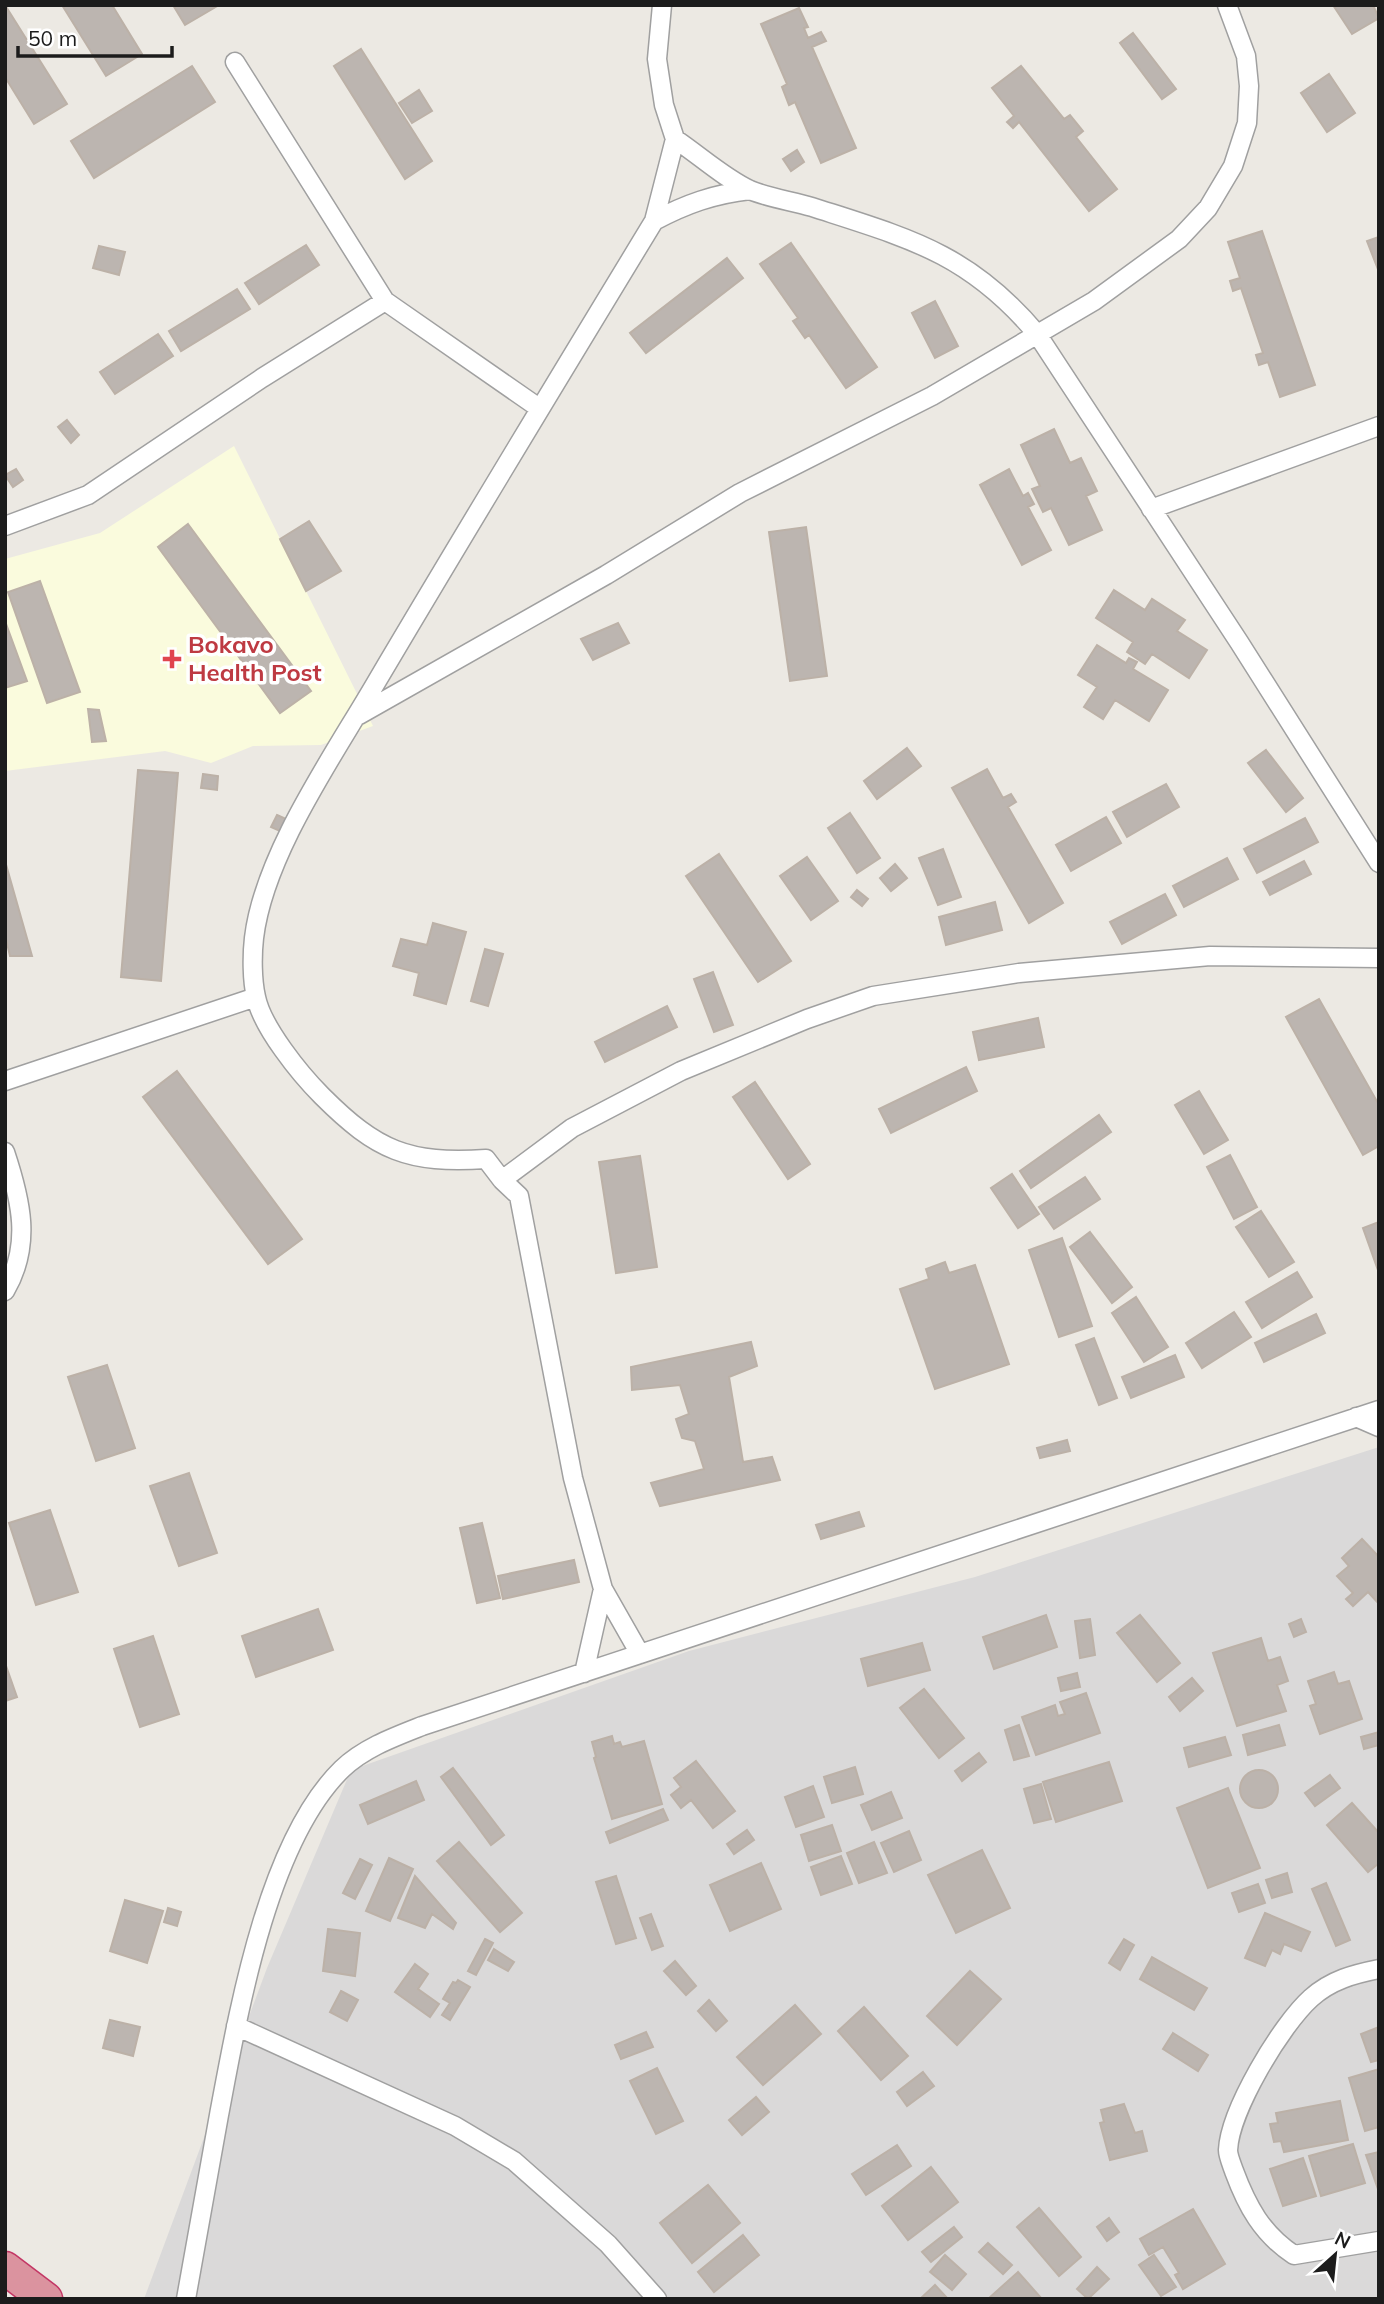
<svg xmlns="http://www.w3.org/2000/svg" width="1384" height="2304" font-family="Mulish,sans-serif">
<style>
.residential{fill:#dad9d9}
.education{fill:#fafbdd}
.building{fill:#bcb5b0;stroke:#bcb1a7;stroke-width:2}
.lines{fill:none;stroke-linecap:round;stroke-linejoin:round}
.street-casing{stroke:#a0a0a0;stroke-width:21}
.highway-casing{stroke:#c33765;stroke-width:35}
.street{stroke:#fff;stroke-width:18}
.highway{stroke:#db939f;stroke-width:32}
.health-dot{fill:#e0444e;stroke:#fff;stroke-width:2.5}
.labels{text-anchor:middle;stroke-width:7;stroke-linejoin:round;paint-order:stroke}
.health-label{font-size:24px;font-weight:bold;fill:#be3a42;stroke:#fff;text-anchor:start}
</style>
<rect width="100%" height="100%" fill="#ece9e3"/>
<!-- residential -->
<path class="residential" d="M1379,1447V2299H144L267,1968L351,1770L689,1651L975,1577Z"/>
<!-- education -->
<path class="education" d="M234,446L373,726L321,745L253,746L211,763L165,751L5,771V559L100,533Z"/>
<!-- building -->
<path class="building" d="M5,5L67,104L34,124L5,77Z
M62,5H112L142,54L106,76Z
M173,5H219L185,25Z
M1333,5H1373L1379,18L1352,34Z
M799,8L808,27L804,28L808,38L821,32L826,41L812,47L856,148L821,163L795,102L789,105L782,87L787,84L761,24Z
M1133,33L1176,89L1162,99L1120,43Z
M361,49L432,161L405,179L334,66Z
M192,66L215,102L94,178L71,141Z
M1021,66L1064,119L1070,115L1083,131L1076,137L1117,189L1089,211L1019,122L1013,128L1007,122L1014,116L992,88Z
M1329,74L1355,113L1327,132L1301,93Z
M419,90L432,111L412,123L399,103Z
M797,150L804,162L791,171L783,159Z
M1262,231L1315,385L1280,397L1268,362L1259,365L1256,355L1263,353L1241,288L1233,291L1230,281L1240,278L1228,242Z
M1379,237V272L1367,241Z
M791,243L877,367L846,388L809,335L805,338L793,321L798,318L760,264Z
M306,245L319,265L259,304L245,283Z
M99,246L125,252L119,275L93,268Z
M727,258L743,278L646,353L630,333Z
M237,289L250,309L181,351L169,331Z
M935,301L958,346L935,358L912,313Z
M158,334L173,356L115,394L100,372Z
M67,420L79,435L71,443L58,427Z
M1054,429L1070,463L1081,458L1097,491L1086,496L1102,530L1069,545L1051,508L1043,512L1032,489L1040,486L1021,445Z
M16,469L23,480L13,487L5,475Z
M1009,469L1023,496L1028,493L1034,504L1028,507L1051,550L1022,565L980,485Z
M309,521L341,571L306,591L280,539Z
M188,524L311,691L280,713L158,547Z
M806,527L827,676L790,681L769,532Z
M40,581L80,692L47,703L8,592Z
M1114,590L1145,610L1152,599L1185,620L1177,631L1207,650L1189,678L1152,654L1145,664L1127,652L1133,642L1096,618Z
M5,621L27,681L5,688Z
M618,623L629,643L593,660L581,639Z
M1097,645L1126,663L1129,658L1137,662L1133,669L1168,690L1149,721L1115,700L1103,719L1084,707L1097,687L1078,675Z
M88,709L99,710L106,741L92,742Z
M907,748L921,766L877,799L864,781Z
M1266,750L1303,798L1286,812L1248,763Z
M987,769L1003,798L1011,794L1016,802L1008,807L1063,903L1029,923L952,788Z
M138,770L178,773L161,981L121,977Z
M203,774L218,776L217,790L201,788Z
M1166,784L1179,807L1127,837L1113,812Z
M850,813L880,858L857,873L828,828Z
M277,815L286,819L280,831L271,827Z
M1106,817L1121,843L1071,871L1056,845Z
M1305,818L1318,842L1257,873L1244,849Z
M943,849L961,897L938,905L919,858Z
M719,854L791,961L758,982L686,876Z
M807,857L838,901L811,920L780,876Z
M1227,858L1238,879L1184,907L1173,886Z
M5,861L32,956H10L5,935Z
M1304,861L1311,874L1270,895L1263,882Z
M895,864L907,878L891,891L880,878Z
M857,890L868,899L862,906L851,897Z
M1165,894L1176,915L1122,944L1110,922Z
M995,902L1002,930L946,945L939,917Z
M433,923L466,932L446,1004L414,995L419,973L393,966L401,939L427,945Z
M485,949L503,954L488,1006L471,1001Z
M713,972L733,1025L714,1032L694,979Z
M1319,999L1379,1105V1146L1363,1155L1286,1017Z
M667,1006L677,1027L605,1062L595,1042Z
M1038,1018L1044,1047L979,1060L973,1032Z
M966,1067L977,1091L891,1133L879,1109Z
M177,1071L302,1239L268,1264L143,1097Z
M755,1082L810,1164L788,1179L733,1097Z
M1199,1091L1228,1140L1204,1154L1175,1105Z
M1099,1115L1111,1132L1031,1188L1020,1171Z
M1230,1155L1257,1207L1234,1219L1207,1167Z
M640,1156L657,1267L616,1273L599,1162Z
M1012,1174L1039,1214L1018,1228L991,1188Z
M1085,1177L1100,1199L1054,1229L1039,1207Z
M1261,1211L1294,1262L1269,1277L1236,1227Z
M1379,1222V1273L1363,1228Z
M1090,1232L1132,1287L1112,1303L1070,1247Z
M1062,1238L1092,1326L1059,1337L1029,1250Z
M945,1262L949,1273L975,1265L1009,1364L935,1389L900,1289L929,1279L926,1269Z
M1297,1272L1312,1297L1262,1328L1246,1302Z
M1136,1297L1168,1347L1144,1362L1112,1313Z
M1234,1312L1251,1337L1202,1368L1186,1343Z
M1316,1314L1325,1333L1264,1362L1255,1343Z
M1094,1338L1117,1398L1099,1405L1076,1345Z
M751,1342L757,1366L729,1377L743,1462L772,1457L780,1480L660,1506L651,1483L704,1469L695,1441L682,1438L676,1419L689,1414L680,1385L632,1390L631,1367Z
M1175,1355L1184,1377L1131,1398L1122,1377Z
M107,1365L135,1448L96,1461L68,1377Z
M1067,1440L1070,1451L1040,1458L1037,1448Z
M189,1473L217,1553L179,1566L150,1486Z
M50,1510L78,1592L36,1605L9,1523Z
M859,1512L864,1526L821,1539L816,1525Z
M482,1523L500,1598L477,1603L460,1528Z
M1362,1539L1379,1557V1604L1368,1592L1353,1606L1346,1599L1353,1593L1337,1576L1349,1566L1342,1558Z
M574,1560L579,1582L503,1599L498,1576Z
M318,1609L333,1650L256,1677L242,1636Z
M1046,1615L1057,1647L994,1669L983,1637Z
M1140,1615L1180,1663L1157,1682L1117,1633Z
M1090,1619L1095,1655L1080,1658L1075,1621Z
M1301,1619L1306,1632L1294,1637L1289,1624Z
M153,1636L179,1714L140,1727L114,1649Z
M1261,1638L1268,1661L1280,1657L1288,1681L1277,1685L1286,1711L1237,1726L1213,1653Z
M922,1643L930,1670L868,1686L861,1659Z
M5,1663L17,1697L5,1701Z
M1334,1672L1338,1684L1349,1681L1362,1719L1320,1734L1310,1706L1316,1704L1308,1681Z
M1077,1673L1080,1687L1061,1691L1058,1678Z
M1192,1678L1203,1691L1180,1711L1169,1697Z
M924,1689L964,1738L939,1758L900,1708Z
M1086,1693L1100,1733L1036,1755L1022,1717L1055,1705L1058,1716L1065,1714L1060,1702Z
M1019,1725L1029,1756L1014,1760L1005,1730Z
M1279,1725L1285,1745L1248,1755L1243,1735Z
M1379,1732V1745L1364,1749L1361,1737Z
M612,1736L614,1744L620,1742L622,1747L644,1741L662,1804L612,1819L594,1758L596,1757L592,1742Z
M1225,1737L1231,1755L1189,1767L1184,1748Z
M979,1753L986,1762L962,1781L955,1771Z
M696,1761L735,1811L713,1828L691,1800L681,1808L671,1795L681,1787L674,1778Z
M1109,1762L1122,1801L1056,1822L1043,1782Z
M855,1767L863,1794L832,1803L824,1777Z
M453,1768L504,1835L491,1845L441,1777Z
M1240 1789a19 19 0 1 1 38 0a19 19 0 1 1-38 0Z
M1330,1775L1340,1788L1315,1806L1305,1793Z
M416,1781L424,1800L368,1824L360,1805Z
M1041,1784L1051,1819L1034,1823L1024,1789Z
M813,1786L824,1817L796,1827L785,1797Z
M1228,1788L1260,1868L1208,1888L1177,1808Z
M891,1792L902,1818L872,1830L861,1805Z
M1352,1803L1379,1833V1863L1368,1872L1327,1825Z
M663,1809L668,1820L610,1843L606,1832Z
M832,1825L841,1851L809,1861L801,1835Z
M747,1830L754,1840L734,1854L727,1844Z
M909,1831L921,1860L894,1872L881,1843Z
M459,1842L522,1913L500,1932L437,1861Z
M874,1842L887,1873L859,1883L847,1853Z
M982,1850L1010,1908L956,1933L928,1875Z
M841,1856L852,1884L821,1895L811,1867Z
M389,1858L413,1869L390,1921L366,1911Z
M360,1859L372,1865L355,1899L343,1893Z
M761,1863L781,1909L730,1931L710,1885Z
M1287,1873L1292,1892L1272,1898L1266,1880Z
M415,1876L456,1923L453,1929L432,1914L425,1928L398,1918Z
M616,1876L636,1938L616,1944L596,1882Z
M1326,1883L1350,1940L1336,1946L1312,1889Z
M1258,1884L1265,1903L1239,1912L1232,1893Z
M125,1900L163,1911L147,1963L110,1951Z
M168,1908L181,1912L177,1926L164,1922Z
M1265,1913L1310,1932L1301,1951L1284,1944L1280,1954L1272,1950L1265,1966L1245,1958Z
M651,1914L663,1946L652,1950L640,1918Z
M328,1929L360,1933L355,1976L323,1971Z
M485,1939L493,1943L476,1975L468,1971Z
M1124,1939L1134,1945L1120,1970L1109,1963Z
M494,1949L514,1962L508,1971L488,1960Z
M1152,1957L1207,1988L1194,2010L1140,1979Z
M675,1961L696,1986L686,1995L664,1971Z
M415,1964L428,1974L418,1989L439,2004L430,2017L395,1992Z
M970,1971L1001,1999L957,2045L927,2016Z
M458,1980L470,1987L450,2020L442,2015L450,2003L443,1999L453,1982L456,1983Z
M341,1991L358,2000L347,2021L330,2012Z
M709,2000L727,2021L716,2031L698,2011Z
M795,2005L821,2034L763,2085L737,2057Z
M864,2007L908,2056L881,2080L838,2031Z
M110,2020L140,2027L133,2056L103,2048Z
M1379,2027V2060L1371,2062L1361,2034Z
M646,2032L653,2047L621,2059L615,2045Z
M1173,2033L1208,2055L1198,2071L1163,2049Z
M657,2068L683,2121L656,2134L630,2081Z
M1379,2069V2127L1365,2131L1349,2078Z
M923,2072L934,2086L907,2106L897,2092Z
M756,2097L769,2112L742,2135L729,2120Z
M1340,2101L1348,2140L1284,2152L1281,2141L1274,2142L1270,2124L1278,2123L1276,2113Z
M1124,2104L1135,2133L1142,2131L1147,2151L1110,2160L1100,2123L1104,2122L1101,2110Z
M1353,2144L1365,2183L1321,2196L1309,2156Z
M897,2145L911,2166L866,2195L852,2174Z
M1379,2152V2192L1366,2155Z
M1303,2158L1316,2196L1283,2206L1270,2169Z
M931,2167L958,2202L908,2240L882,2206Z
M708,2185L740,2223L692,2263L660,2223Z
M1039,2208L1081,2257L1059,2276L1017,2227Z
M1193,2209L1225,2264L1183,2289L1175,2275L1179,2273L1163,2247L1149,2255L1140,2239Z
M1109,2218L1119,2232L1107,2241L1097,2227Z
M954,2227L962,2237L931,2262L922,2252Z
M743,2235L759,2255L714,2292L698,2272Z
M988,2243L1012,2265L1003,2274L979,2252Z
M945,2255L966,2274L952,2290L930,2272Z
M1154,2255L1176,2287L1161,2296L1139,2265Z
M1097,2267L1109,2279L1088,2299L1077,2289Z
M1018,2272L1042,2299H988Z
M935,2285L948,2299H920Z"/>
<g class="lines">
<!-- street casing -->
<g class="street-casing">
<path id="street" d="M235,62L385,301L539,408
M675,139C699,155 724,178 750,190C769,198 792,201 812,207C908,238 969,253 1037,334L1239,642L1379,863
M750,190C714,194 686,204 654,221C561,374 468,527 377,681C334,755 264,854 254,938C252,955 252,980 256,997C262,1027 300,1074 322,1096C377,1151 408,1164 486,1159L502,1180L572,1128L681,1071L807,1019L873,996L1019,973L1210,956L1379,958
M654,221L675,139L664,105L657,59L662,5
M1151,509L1379,426
M5,526L88,495L262,378L385,301
M359,715L606,575L740,493L932,396L1094,301L1179,239L1208,208L1233,166L1247,123L1249,86L1246,56L1227,5
M5,1081L256,997
M5,1152C21,1200 32,1245 5,1291
M502,1180L519,1196L573,1478L603,1589L640,1654
M1356,1417L1379,1427
M584,1673L603,1589
M1379,1969C1354,1974 1331,1980 1311,1998C1281,2025 1230,2110 1228,2150C1228,2156 1232,2165 1234,2171C1247,2206 1262,2234 1294,2255L1379,2241
M236,2026L455,2126L514,2161L608,2244L657,2299
M186,2299C197,2238 208,2177 219,2115C238,2014 267,1842 342,1769C364,1748 394,1737 422,1726L1379,1410"/>
</g>
<!-- highway casing -->
<g class="highway-casing">
<path id="highway" d="M5,2268L46,2299"/>
</g>
<!-- street -->
<use href="#street" class="street"/>
<!-- highway -->
<use href="#highway" class="highway"/>
</g>
<!-- markers -->
<path class="health-dot" d="M168.5 648.5h7v7h7v7h-7v7h-7v-7h-7v-7h7z"/>
<g class="labels">
<!-- health labels -->
<g class="health-label">
<text x="188" y="653">Bokavo<tspan x="188" dy="28">Health Post</tspan></text>
</g>
</g>
<!-- border -->
<rect width="1384" height="2304" fill="none" stroke="#1c1c1c" stroke-width="14"/>
<!-- north arrow -->
<g transform="translate(1335 2255) rotate(27)" stroke="#ffffff" stroke-width="5" paint-order="stroke">
<path d="M0-5L12 26L0 18L-12 26Z" fill="#1c1c1c"/>
<text y="-10" font-size="19" font-weight="bold" text-anchor="middle" fill="#1c1c1c">N</text>
</g>
<!-- scale -->
<path d="M18 46v10h154v-10" fill="none" stroke="#1c1c1c" stroke-width="3.5"/>
<text x="28" y="46" font-size="21" fill="#1c1c1c" stroke="#ffffff" stroke-width="5" paint-order="stroke">50 m</text>
</svg>
